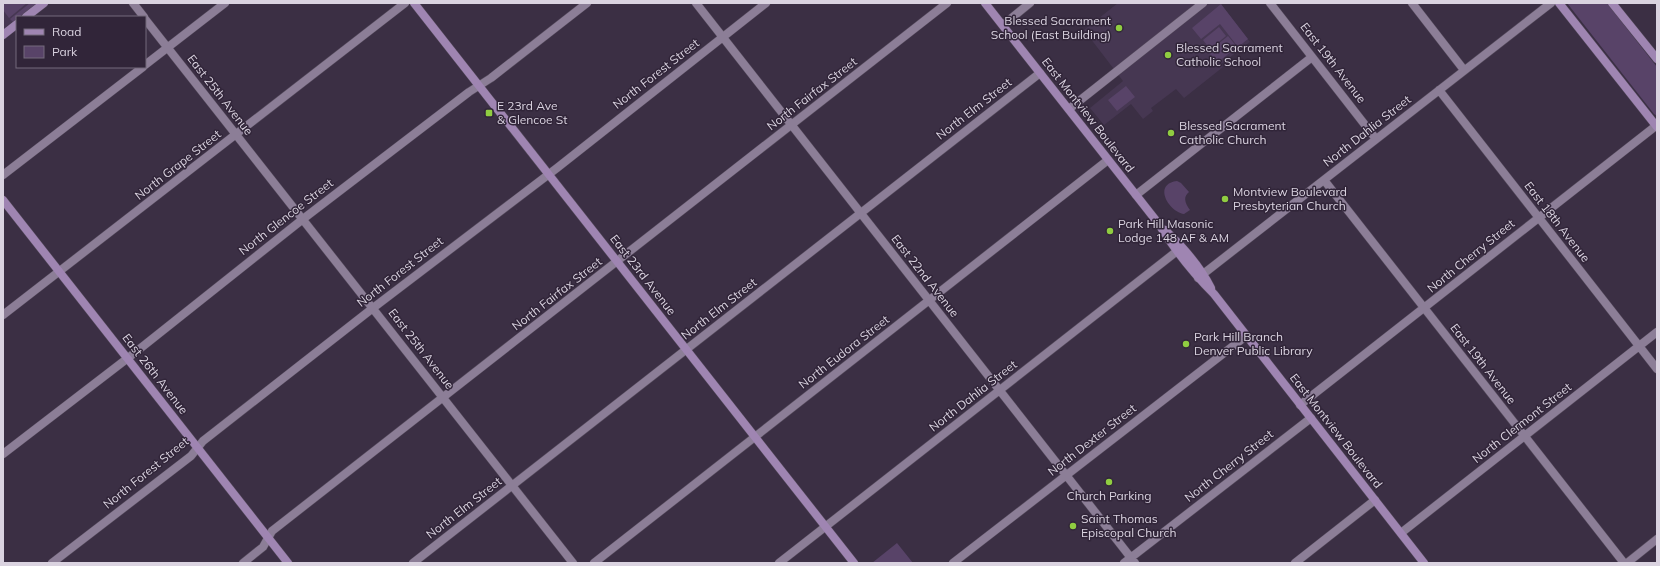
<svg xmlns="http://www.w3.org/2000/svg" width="1660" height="566" font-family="Mulish,sans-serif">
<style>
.built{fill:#463752}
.green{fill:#584368}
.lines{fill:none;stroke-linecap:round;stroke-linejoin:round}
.street-casing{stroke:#564c5d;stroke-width:9}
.secondary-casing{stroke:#564c5d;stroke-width:9}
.street{stroke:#8c7e97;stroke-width:8}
.secondary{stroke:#9f85b2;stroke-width:8}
.poi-dot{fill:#90cd41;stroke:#312539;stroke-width:1.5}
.labels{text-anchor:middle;stroke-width:3;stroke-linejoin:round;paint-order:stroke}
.poi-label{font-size:12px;fill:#dad3e0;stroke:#312539;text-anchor:start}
.street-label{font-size:12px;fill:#dad3e0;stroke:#312539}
</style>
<rect width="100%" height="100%" fill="#3b2f44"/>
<!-- built -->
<path class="built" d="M3,3H37L3,29Z
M1118,3H1220L1250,42L1221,64L1223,67L1184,98L1176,89L1151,108L1153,111L1143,119L1131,104L1104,125L1090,108L1123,81L1084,30Z"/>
<!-- green -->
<path class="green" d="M3,3H27L9,18L3,10Z
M30,3H37L13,22L10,19Z
M1567,3H1607L1657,67V116L1654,114Z
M1221,4L1248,39L1238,47L1220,24L1201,39L1192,28Z
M1219,27L1226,36L1210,49L1203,40Z
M1228,36L1237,47L1217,63L1208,52Z
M1126,86L1135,97L1117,111L1108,100Z
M1177,181L1181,183L1189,192C1182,198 1186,204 1190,210L1184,214C1169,212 1152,184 1177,181Z
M897,543L913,563H872Z"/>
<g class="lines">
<!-- street casing -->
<g class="street-casing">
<path id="street" d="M133,3L144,17
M696,3L1135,563
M1270,3L1376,139
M1412,3L1464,70
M145,19L573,563
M1003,25L1030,3
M145,65L225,3
M1439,90L1657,369
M1069,109L1203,3
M3,175L143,67
M1324,180L1624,563
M1136,195L1312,57
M1198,278L1551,3
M3,315L405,3
M1300,405L1657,125
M3,454L137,351L303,219L469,92L491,78L587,3
M1401,533L1657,332
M52,563L191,456L203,441L373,308L557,168L766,3
M243,563L263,547L272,531L947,3
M413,563L1040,73
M594,563L1108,160
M779,563L1181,248
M953,563L1246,336
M1124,563L1311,418
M1295,563L1375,500
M1627,563L1657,539"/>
</g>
<!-- secondary casing -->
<g class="secondary-casing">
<path id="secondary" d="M414,3L854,563
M985,3L1158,223C1174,249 1192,272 1214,294L1424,563
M1559,3L1657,127
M1612,3L1657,59
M26,17L44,3
M3,35L17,24
M3,200L288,563
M1165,230C1183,247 1200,266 1211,288"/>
</g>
<!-- street -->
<use href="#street" class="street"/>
<!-- secondary -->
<use href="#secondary" class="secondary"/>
</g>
<!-- markers -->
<g class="poi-dot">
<circle cx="1119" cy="28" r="4"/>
<circle cx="1168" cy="55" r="4"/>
<rect x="485" y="109" width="8" height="8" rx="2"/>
<circle cx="1171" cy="133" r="4"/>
<circle cx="1225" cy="199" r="4"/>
<circle cx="1110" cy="231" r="4"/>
<circle cx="1186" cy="344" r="4"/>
<circle cx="1109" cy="482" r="4"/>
<circle cx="1073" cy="526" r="4"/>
</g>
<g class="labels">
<!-- poi labels -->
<g class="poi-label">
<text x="1111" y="25" text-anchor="end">Blessed Sacrament<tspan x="1111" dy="14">School (East Building)</tspan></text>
<text x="1176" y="52">Blessed Sacrament<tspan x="1176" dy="14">Catholic School</tspan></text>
<text x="497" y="110">E 23rd Ave<tspan x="497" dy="14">&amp; Glencoe St</tspan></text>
<text x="1179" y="130">Blessed Sacrament<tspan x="1179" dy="14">Catholic Church</tspan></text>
<text x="1233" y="196">Montview Boulevard<tspan x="1233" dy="14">Presbyterian Church</tspan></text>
<text x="1118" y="228">Park Hill Masonic<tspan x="1118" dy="14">Lodge 148 AF &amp; AM</tspan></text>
<text x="1194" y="341">Park Hill Branch<tspan x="1194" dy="14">Denver Public Library</tspan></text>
<text x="1109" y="500" text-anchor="middle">Church Parking</text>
<text x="1081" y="523">Saint Thomas<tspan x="1081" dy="14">Episcopal Church</tspan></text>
</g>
<!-- street labels -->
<g class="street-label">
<text transform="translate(1333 63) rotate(52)" y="4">East 19th Avenue</text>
<text transform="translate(656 74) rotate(-38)" y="4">North Forest Street</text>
<text transform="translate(812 94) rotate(-38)" y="4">North Fairfax Street</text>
<text transform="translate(220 95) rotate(52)" y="4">East 25th Avenue</text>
<text transform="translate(974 109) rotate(-38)" y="4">North Elm Street</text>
<text transform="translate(1088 115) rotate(52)" y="4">East Montview Boulevard</text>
<text transform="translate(1367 131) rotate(-38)" y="4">North Dahlia Street</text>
<text transform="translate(178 165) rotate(-38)" y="4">North Grape Street</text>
<text transform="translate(286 217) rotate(-38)" y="4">North Glencoe Street</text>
<text transform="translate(1557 222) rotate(52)" y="4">East 18th Avenue</text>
<text transform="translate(1471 256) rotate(-39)" y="4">North Cherry Street</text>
<text transform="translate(400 272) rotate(-38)" y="4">North Forest Street</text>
<text transform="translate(643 275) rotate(52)" y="4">East 23rd Avenue</text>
<text transform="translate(925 276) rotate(52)" y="4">East 22nd Avenue</text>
<text transform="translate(557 294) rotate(-38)" y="4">North Fairfax Street</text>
<text transform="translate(719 309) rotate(-38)" y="4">North Elm Street</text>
<text transform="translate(421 349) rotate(52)" y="4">East 25th Avenue</text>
<text transform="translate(844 352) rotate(-38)" y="4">North Eudora Street</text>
<text transform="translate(1483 364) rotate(52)" y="4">East 19th Avenue</text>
<text transform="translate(155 374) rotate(52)" y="4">East 26th Avenue</text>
<text transform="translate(973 396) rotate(-38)" y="4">North Dahlia Street</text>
<text transform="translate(1522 423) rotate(-38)" y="4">North Clermont Street</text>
<text transform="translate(1336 431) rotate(52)" y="4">East Montview Boulevard</text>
<text transform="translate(1092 440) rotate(-38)" y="4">North Dexter Street</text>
<text transform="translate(1229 466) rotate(-38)" y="4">North Cherry Street</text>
<text transform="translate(146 473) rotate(-39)" y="4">North Forest Street</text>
<text transform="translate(464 508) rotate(-38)" y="4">North Elm Street</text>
</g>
</g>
<!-- border -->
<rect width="1660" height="566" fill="none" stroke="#dad3e0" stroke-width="8"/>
<!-- legend -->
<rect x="16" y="16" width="130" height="52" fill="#312539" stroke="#756b7c"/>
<rect x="24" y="29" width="20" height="6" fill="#9f85b2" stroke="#756b7c"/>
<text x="52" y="36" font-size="12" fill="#dad3e0">Road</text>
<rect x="24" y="46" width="20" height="12" fill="#584368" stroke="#756b7c"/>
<text x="52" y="56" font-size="12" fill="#dad3e0">Park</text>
</svg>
